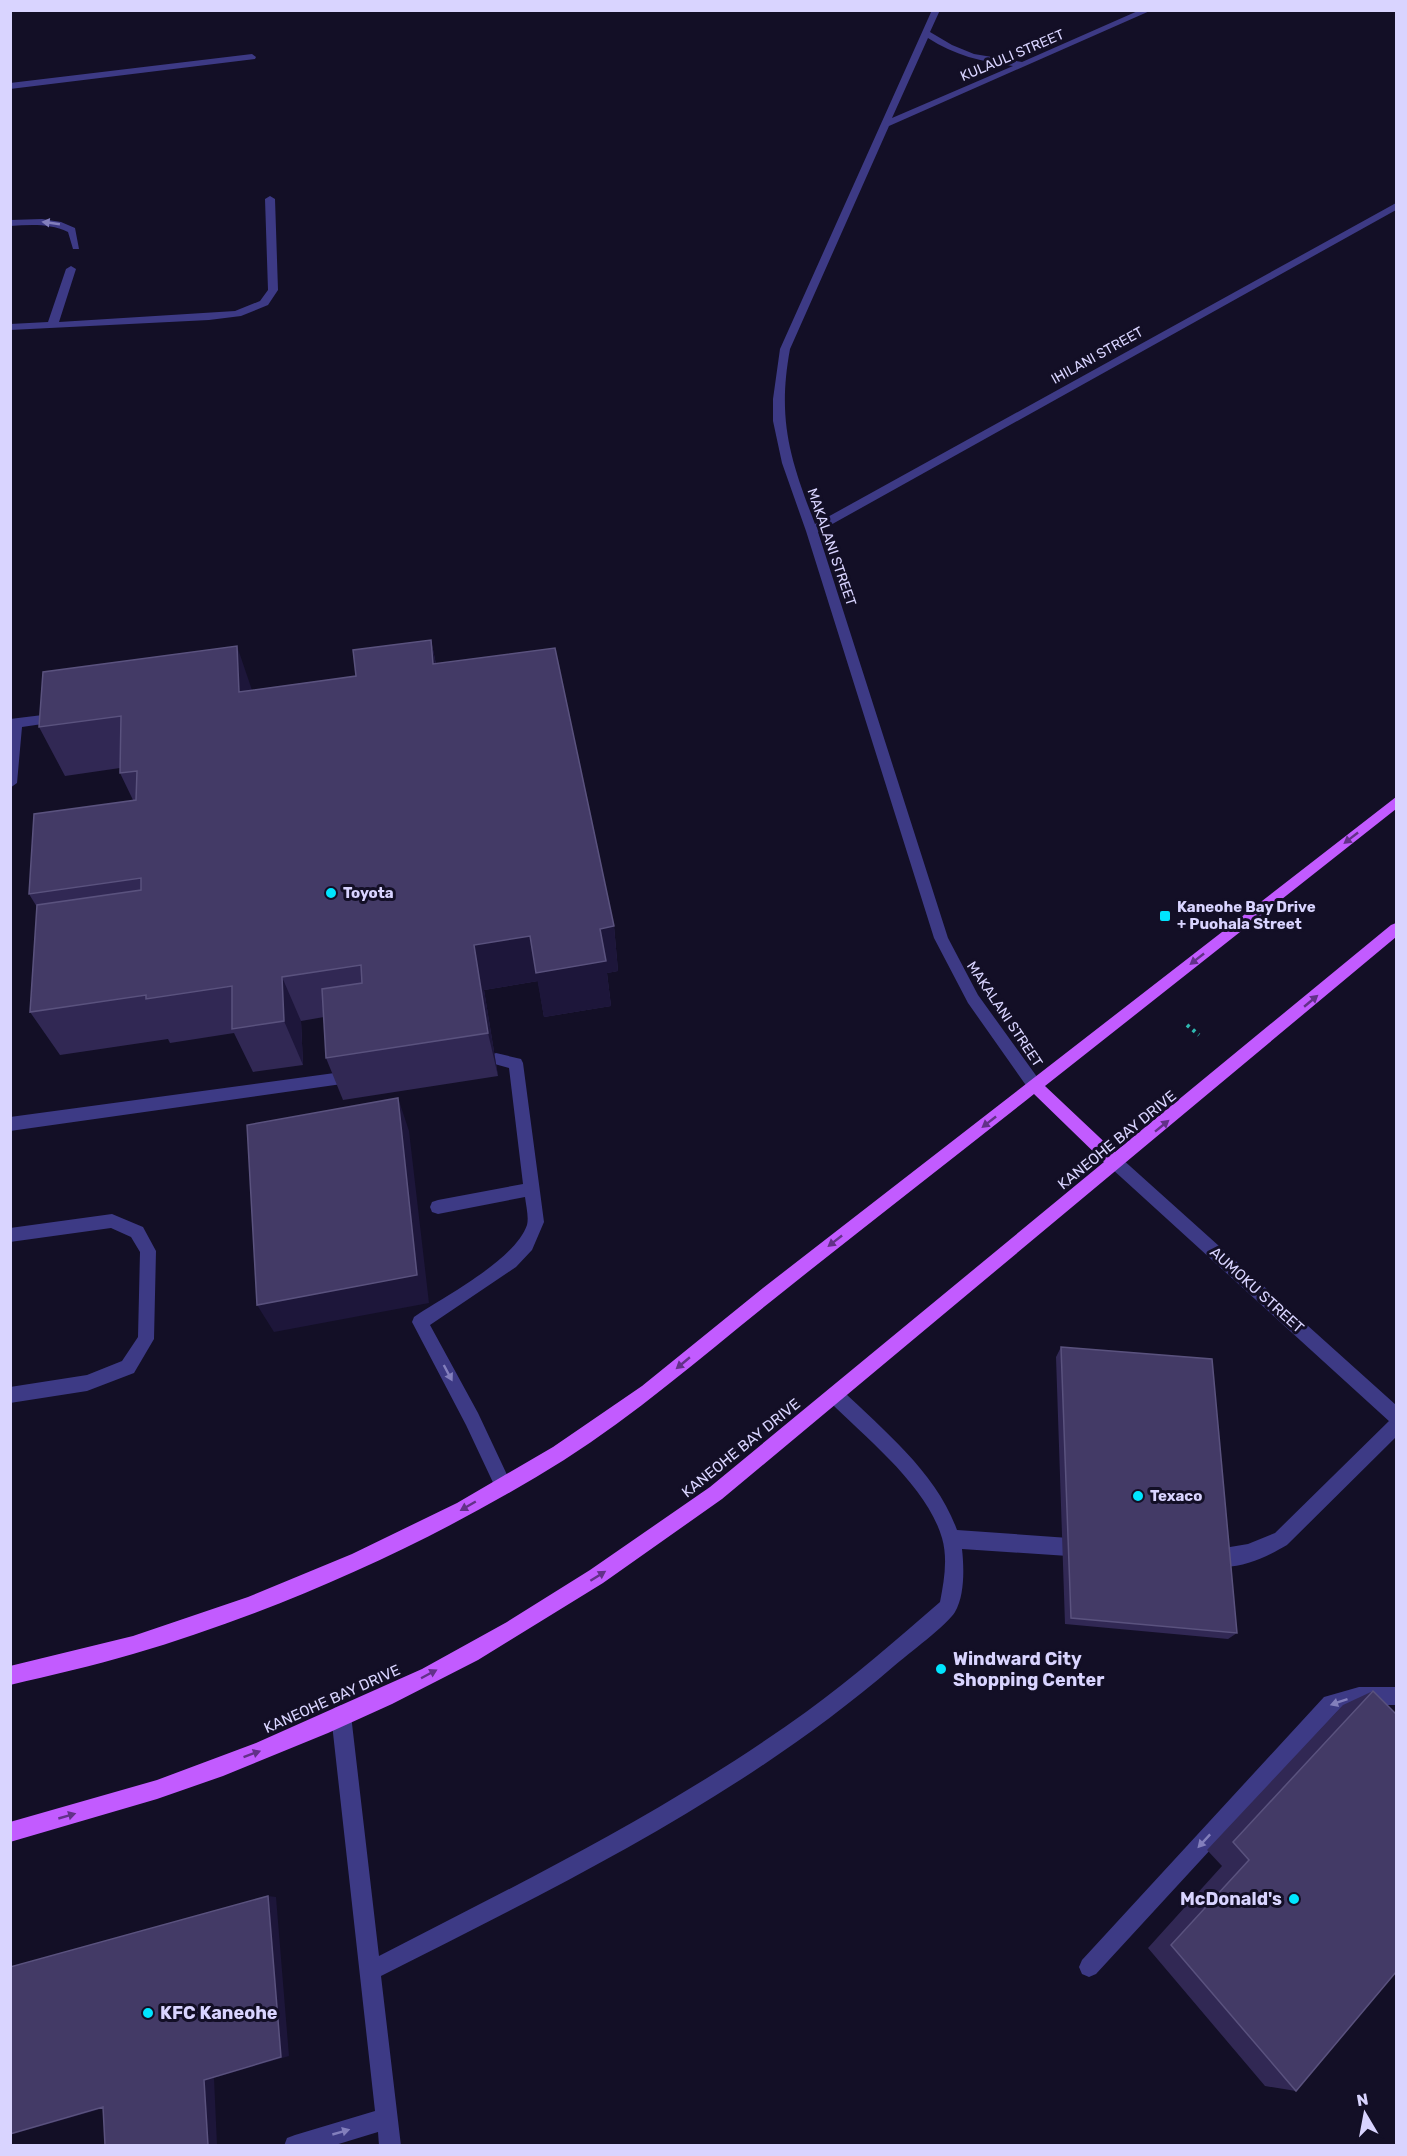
<svg xmlns="http://www.w3.org/2000/svg" width="1407" height="2156" font-family="Rubik,sans-serif">
<style>
.lines{fill:none;stroke-linecap:round;stroke-linejoin:round}
.path{stroke:#2fb8b0;stroke-width:4;stroke-dasharray:3 4.5;stroke-linecap:butt}
.lane{fill:#3d3a85;fill-rule:evenodd}
.street{fill:#3d3a85;fill-rule:evenodd}
.primary{fill:#c25bff;fill-rule:evenodd}
.wall{fill:#312854}
.shaded-wall{fill:#1d163a}
.building{fill:#433a66;stroke:#5a527e;stroke-width:1.5}
.oneway{fill:#837fbc}
.oneway2{fill:#623188}
.poi-dot{fill:#00e5ff;stroke:#130f26;stroke-width:2}
.labels{text-anchor:middle;stroke-width:6;stroke-linejoin:round;paint-order:stroke}
.far-street-label{font-size:14px;fill:#d9d4ff;stroke:#130f26}
.poi-label{font-size:15px;font-weight:bold;fill:#d9d4ff;stroke:#130f26;text-anchor:start}
.street-label{font-size:15px;fill:#d9d4ff;stroke:#130f26}
.near-poi-label{font-size:18px;font-weight:bold;fill:#d9d4ff;stroke:#130f26;text-anchor:start}
</style>
<rect width="100%" height="100%" fill="#130f26"/>
<g class="lines">
<!-- path -->
<path class="path" d="M1187,1025L1199,1035"/>
<!-- lane -->
<path class="lane" d="M252,54L256,57L255,59L10,89V83Z
M270,196L275,199L278,290L268,305L241,316L209,320L10,330V324L48,322L66,269L71,266L76,269L59,322L235,311L260,301L268,290L265,199Z
M42,219L61,222L75,228L79,249H73L68,232C49,223 30,225 10,226V220Z
M59,713L63,715L65,718L63,721L22,727L17,783L10,788V719Z
M496,1053L521,1059L523,1063L544,1222L532,1250L516,1267L430,1325L478,1413L509,1479L512,1485L509,1491L503,1494L497,1491L466,1425L412,1322L414,1317C445,1296 515,1260 527,1225C529,1217 526,1206 525,1197L438,1214L432,1212L430,1207L432,1202L438,1200L523,1184L509,1068L491,1063L489,1059L491,1055Z
M342,1072L347,1074L350,1078L347,1082L342,1084L10,1131V1117Z
M112,1214L143,1227L156,1251L154,1339L134,1373L87,1391L10,1403V1387L87,1375L122,1361L138,1337L140,1252L131,1237L111,1228L10,1242V1228Z
M835,1387L841,1389C884,1431 936,1472 957,1530L1083,1539L1089,1542L1092,1548L1089,1554L1083,1557L962,1549C964,1567 965,1595 955,1612C948,1624 907,1655 894,1666C742,1797 559,1886 381,1976L401,2146H379L378,2132L332,2146H284L287,2138L295,2135L375,2111L331,1715L334,1708L341,1705L348,1708L351,1715L379,1956C525,1881 673,1808 806,1712C853,1678 896,1640 940,1602C944,1581 948,1559 942,1538C927,1486 867,1439 829,1401L826,1395L829,1389Z
M1396,1418V1437L1287,1545C1265,1558 1231,1574 1206,1563L1203,1557L1206,1551L1248,1544L1275,1533L1390,1420Z
M1359,1687H1396V1705H1359L1337,1712L1096,1974L1089,1977L1082,1974L1079,1967L1082,1960L1324,1697Z"/>
<!-- street -->
<path class="street" d="M932,10H940L930,32L952,45L974,54L1022,62L1140,10H1152L889,126L790,349C777,420 790,459 815,524L1396,203V210L818,532L948,938L978,995L1040,1081L1043,1086L1040,1091L1035,1092L1030,1091L968,1003L934,938L806,531L782,463L773,421V399L780,349ZM928,38C954,55 982,62 1013,66L892,118Z
M1116,1156L1121,1158L1396,1405V1424L1390,1422L1111,1168L1108,1163L1111,1158Z"/>
<!-- primary -->
<path class="primary" d="M1396,797V809L1045,1086L1115,1152L1391,925L1396,923V937L722,1499L603,1583L478,1660L392,1704L328,1733L223,1776L157,1799L10,1842V1822L157,1780L256,1743L422,1669L507,1622L590,1570L710,1487L1104,1162L1034,1094C947,1163 860,1230 774,1299C705,1354 639,1412 564,1460C433,1542 282,1610 133,1654C93,1666 51,1675 10,1685V1666L133,1636L248,1597L352,1554L457,1503L553,1447L642,1386L763,1288Z"/>
</g>
<!-- wall -->
<path class="wall" d="M431,640L436,664L614,926L618,971L607,973L611,1006L544,1017L538,981L484,990L498,1076L343,1100L326,1058L324,1017L301,1021L303,1065L253,1072L234,1033L170,1043L168,1039L60,1055L30,1012L37,907L29,894L133,800L120,773V768L65,776L39,727L252,690L356,676Z
M1061,1347L1237,1633L1228,1639L1065,1624L1056,1357Z
M1373,1691L1296,2091L1265,2086L1148,1948L1222,1866L1207,1850L1343,1705Z"/>
<!-- shaded-wall -->
<path class="shaded-wall" d="M431,640L441,690L433,664Z
M237,646L254,696L239,692Z
M614,926L618,971L607,973L611,1006L544,1017L536,973L600,929Z
M530,936L538,981L484,990L498,1076L488,1033L474,945Z
M282,977L301,1021L303,1065L284,1021Z
M398,1098L409,1131L429,1303L274,1332L257,1305Z
M268,1896L276,1897L289,2056L214,2078L217,2145H208L204,2080Z
M115,2105L10,2135V2134L103,2107Z"/>
<!-- building -->
<path class="building" d="M431,640L433,664L555,648L614,926L600,929L606,961L536,973L530,936L474,945L488,1033L326,1058L322,989L362,983L361,965L282,977L284,1021L232,1029V986L146,999V995L30,1012L37,905L141,890V878L29,894L34,814L136,800L137,771L120,773L121,716L39,727L43,672L237,646L239,692L356,676L353,650Z
M398,1098L417,1275L257,1305L247,1125Z
M1061,1347L1212,1359L1237,1633L1071,1618Z
M1373,1691L1396,1714V1972L1296,2091L1171,1945L1249,1860L1233,1842Z
M268,1896L281,2057L204,2080L208,2145H105L103,2107L10,2134V1967Z"/>
<!-- one-way arrows -->
<defs><path id="oneway-solid" d="M-6-.8H1V-3.2L6.5 0L1 3.2V.8H-6Z" transform="scale(1.5)"/></defs>
<g class="oneway">
<use href="#oneway-solid" transform="translate(51 223) rotate(-172)"/>
<use href="#oneway-solid" transform="translate(448 1373) rotate(62)"/>
<use href="#oneway-solid" transform="translate(1339 1702) rotate(161)"/>
<use href="#oneway-solid" transform="translate(1204 1841) rotate(133)"/>
<use href="#oneway-solid" transform="translate(341 2132) rotate(-16)"/>
</g>
<g class="oneway2">
<use href="#oneway-solid" transform="translate(1351 838) rotate(142)"/>
<use href="#oneway-solid" transform="translate(1197 959) rotate(142)"/>
<use href="#oneway-solid" transform="translate(1311 1001) rotate(-40)"/>
<use href="#oneway-solid" transform="translate(989 1122) rotate(142)"/>
<use href="#oneway-solid" transform="translate(1162 1126) rotate(-39)"/>
<use href="#oneway-solid" transform="translate(835 1241) rotate(142)"/>
<use href="#oneway-solid" transform="translate(683 1363) rotate(140)"/>
<use href="#oneway-solid" transform="translate(468 1506) rotate(150)"/>
<use href="#oneway-solid" transform="translate(598 1576) rotate(-32)"/>
<use href="#oneway-solid" transform="translate(429 1674) rotate(-28)"/>
<use href="#oneway-solid" transform="translate(252 1754) rotate(-20)"/>
<use href="#oneway-solid" transform="translate(67 1816) rotate(-16)"/>
</g>
<!-- markers -->
<g class="poi-dot">
<circle cx="331" cy="893" r="6"/>
<rect x="1159" y="910" width="12" height="12" rx="3"/>
<circle cx="1138" cy="1496" r="6"/>
<circle cx="941" cy="1669" r="6"/>
<circle cx="1294" cy="1899" r="6"/>
<circle cx="148" cy="2013" r="6"/>
</g>
<g class="labels">
<!-- far-street labels -->
<g class="far-street-label">
<text transform="translate(1012 55) rotate(-23)" y="5">KULAULI STREET</text>
<text transform="translate(1097 355) rotate(-29)" y="5">IHILANI STREET</text>
<text transform="translate(832 547) rotate(71)" y="5">MAKALANI STREET</text>
<text transform="translate(1005 1014) rotate(56)" y="5">MAKALANI STREET</text>
</g>
<!-- poi labels -->
<g class="poi-label">
<text x="343" y="898">Toyota</text>
<text x="1177" y="912">Kaneohe Bay Drive<tspan x="1177" dy="17">+ Puohala Street</tspan></text>
<text x="1150" y="1501">Texaco</text>
</g>
<!-- street labels -->
<g class="street-label">
<text transform="translate(1117 1140) rotate(-39)" y="5">KANEOHE BAY DRIVE</text>
<text transform="translate(1257 1290) rotate(42)" y="5">AUMOKU STREET</text>
<text transform="translate(741 1448) rotate(-39)" y="5">KANEOHE BAY DRIVE</text>
<text transform="translate(332 1699) rotate(-24)" y="5">KANEOHE BAY DRIVE</text>
</g>
<!-- near-poi labels -->
<g class="near-poi-label">
<text x="953" y="1665">Windward City<tspan x="953" dy="21">Shopping Center</tspan></text>
<text x="1282" y="1905" text-anchor="end">McDonald's</text>
<text x="160" y="2019">KFC Kaneohe</text>
</g>
</g>
<!-- border -->
<rect width="1407" height="2156" fill="none" stroke="#d9d4ff" stroke-width="24"/>
<!-- north arrow -->
<g transform="translate(1365 2114) rotate(350)" stroke="#130f26" stroke-width="4.5" paint-order="stroke">
<path d="M0-4.5L10 22L0 15L-10 22Z" fill="#d9d4ff"/>
<text y="-9" font-size="16" font-weight="bold" text-anchor="middle" fill="#d9d4ff">N</text>
</g>
</svg>
